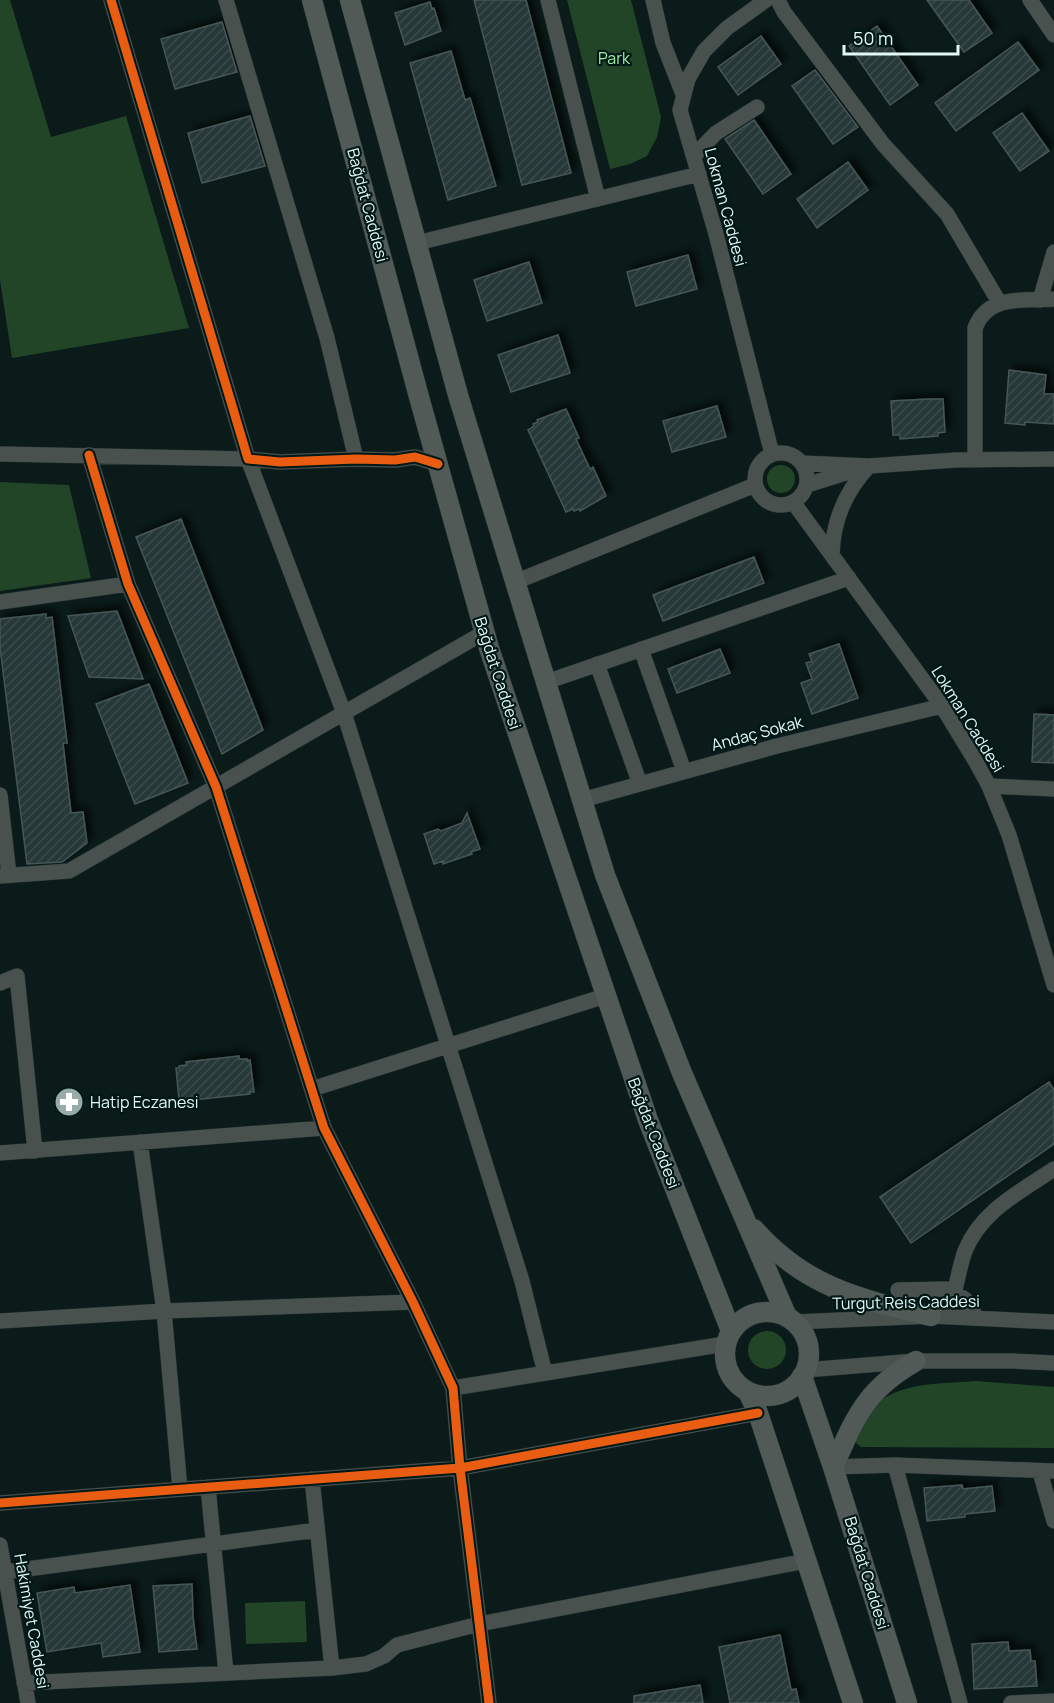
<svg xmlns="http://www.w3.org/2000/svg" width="1054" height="1703" font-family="Manrope,sans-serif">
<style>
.green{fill:#224528}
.building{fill:url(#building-hatch);stroke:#465656;stroke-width:1.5;filter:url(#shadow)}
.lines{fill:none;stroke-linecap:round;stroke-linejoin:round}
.minor-casing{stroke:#263433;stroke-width:16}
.major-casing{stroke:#263433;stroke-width:21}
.minor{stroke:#49514f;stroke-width:15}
.major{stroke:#515a56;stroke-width:20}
.cycleway-casing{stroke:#001816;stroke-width:13}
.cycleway{stroke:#e95d12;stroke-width:9}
.labels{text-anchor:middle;stroke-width:4.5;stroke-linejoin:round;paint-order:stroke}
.park-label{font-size:16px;fill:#9eeba3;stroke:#001816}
.street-label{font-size:16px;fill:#e3f9f6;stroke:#001816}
.poi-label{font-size:16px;fill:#e3f9f6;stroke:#001816;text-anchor:start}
</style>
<defs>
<pattern id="building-hatch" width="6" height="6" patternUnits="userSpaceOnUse" patternTransform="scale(1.5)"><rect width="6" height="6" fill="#263839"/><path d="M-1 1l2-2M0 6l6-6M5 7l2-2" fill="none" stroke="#3b4c4c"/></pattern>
<filter id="shadow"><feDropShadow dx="5.5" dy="-5.5" stdDeviation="3" flood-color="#0009"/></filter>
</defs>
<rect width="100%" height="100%" fill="#0a1b19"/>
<!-- green -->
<path class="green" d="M0,0H10L51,137L126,116L189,328L12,358L0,280Z
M567,0H631L661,117L657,137L647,156L630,164L610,169Z
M767 479a14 14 0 1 1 28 0a14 14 0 1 1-28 0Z
M0,482L69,485L91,578L0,591Z
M748 1350a19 19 0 1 1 38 0a19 19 0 1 1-38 0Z
M976,1381L1054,1387V1448L861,1447L855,1442C860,1430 863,1417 872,1408C898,1381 942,1384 976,1381Z
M305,1601L307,1642L246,1644L245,1603Z"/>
<!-- building -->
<path class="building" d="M474,0H526L571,173L522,185Z
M927,0H969L992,33L964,52Z
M430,2L432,9L434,8L441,31L405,45L395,13Z
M222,22L237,72L175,89L161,39Z
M877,26L918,85L890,105L849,46Z
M761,36L781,64L738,95L718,67Z
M1018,42L1039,70L956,131L935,103Z
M451,51L465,100L470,98L496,186L448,200L410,63Z
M815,70L858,127L833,144L792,86Z
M1022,113L1049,151L1020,171L993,133Z
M250,116L265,166L202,183L188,133Z
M754,120L791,174L763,194L725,139Z
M848,162L868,190L817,228L797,199Z
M688,255L697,289L636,306L627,272Z
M529,262L542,303L487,321L474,280Z
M558,335L570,373L511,392L498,355Z
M1009,370L1046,375L1044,394H1054V424L1025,422V425L1005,423Z
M930,399H943L945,432L938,433V436L900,439V435H893L891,401Z
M717,406L726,437L672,452L663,421Z
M566,409L579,438L576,439L590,469L593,467L606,496L580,511L579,509L574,511L573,509L566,512L528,430L534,426L533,424L538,422L537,420Z
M181,519L263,730L222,754L136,537Z
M754,557L764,583L663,621L653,595Z
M117,611L143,679L89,677L68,616Z
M46,614V618L52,617L67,743H63L71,813L83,812L87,843L62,862L27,864L0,647V619Z
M839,644L858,698L812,714L801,683L812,679L806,663L812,661L809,654Z
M720,649L730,673L677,693L668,669Z
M149,684L188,783L135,804L96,704Z
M1034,714L1054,715V763L1032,762Z
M467,813L480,849L471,852L472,854L443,864V861L434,864L424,834L438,829L441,831L462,823Z
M239,1056V1059H247V1061L250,1060L254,1092H250V1094L183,1101V1099L179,1100L176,1068H179V1066L187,1065L186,1062Z
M1049,1082L1054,1090V1144L911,1243L880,1197Z
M962,1485L963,1489L992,1486L995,1511L965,1514V1517L927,1521L924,1488Z
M192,1584L193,1617L197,1649L159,1652L153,1586Z
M130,1585L140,1652L103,1657L101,1643L47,1652L37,1593L74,1587L75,1593Z
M780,1635L791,1690L796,1689L799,1703H730L719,1647Z
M1008,1642L1009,1651L1030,1650L1031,1661H1035L1037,1686L974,1689L972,1644Z
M700,1685L703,1703H634V1696Z"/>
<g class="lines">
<!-- minor casing -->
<g class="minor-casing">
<path id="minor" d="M111,0L248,459L280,462L356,459L395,460L415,457L438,464
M226,0L327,338L356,459
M548,0L598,199
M653,0L663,43L683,94
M766,0L727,28L704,51L688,79L680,110L716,234L772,454
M778,0L784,12L883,144L947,214L999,302
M1030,0L1054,35
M694,156L716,133L757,107
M417,243L699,174
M1040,300L1054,252
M755 479a26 26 0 1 1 52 0a26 26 0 1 1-52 0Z
M0,454L248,459L344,713L522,1281L545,1373
M89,455L128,584L216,787L324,1128L413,1302L453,1388L460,1468L489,1703
M975,460V328C988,294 1024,301 1054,299
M802,463L869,466L956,460L1054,459
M807,485L858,469
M793,502L942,706L976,762L989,786L1009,835L1054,985
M832,555C833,520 845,492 869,466
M515,582L755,485
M0,602L128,584
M641,649L684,771
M597,664L640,784
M546,682L849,578
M989,786L1054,789
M0,795L9,875
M582,800L777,746L942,706
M0,876L69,871L485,632
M0,983L17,976L35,1151
M312,1089L605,996
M140,1142L164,1311L180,1489
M0,1153L324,1128
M898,1290L946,1289L965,1299L977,1318
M954,1293C958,1279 960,1265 965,1251C981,1211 1020,1192 1054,1169
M0,1321L164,1311L413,1302
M795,1322L931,1316L1054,1322
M805,1370L916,1361H1012L1054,1363
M453,1388L725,1344
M895,1465L960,1703
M833,1467L895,1465L1054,1471
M1040,1472L1054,1521
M208,1487L226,1673
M0,1503L460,1468L758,1413
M0,1545L28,1703
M5,1572L317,1530
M332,1668L366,1664L384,1656L397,1645L479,1624L806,1561
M24,1683L332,1668L312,1479
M1011,1703L1054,1701"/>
</g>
<!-- major casing -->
<g class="major-casing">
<path id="major" d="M312,0L419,397L489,648L648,1120L731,1331
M350,0L458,395L605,875L682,1073L787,1317
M754,1229C805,1287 859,1299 931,1316
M725 1354a42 42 0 1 1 84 0a42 42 0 1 1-84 0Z
M802,1376L833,1467L907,1703
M748,1392L758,1413L853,1703
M833,1467C856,1417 865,1390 916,1361"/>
</g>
<!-- minor -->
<use href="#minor" class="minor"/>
<!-- major -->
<use href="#major" class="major"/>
<!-- cycleway casing -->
<g class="cycleway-casing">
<path id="cycleway" d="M111,0L248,459L280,462L356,459L395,460L415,457L438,464
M89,455L128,584L216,787L324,1128L413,1302L453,1388L460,1468L489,1703
M0,1503L460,1468L758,1413"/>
</g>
<!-- cycleway -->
<use href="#cycleway" class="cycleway"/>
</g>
<!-- icons -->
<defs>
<g id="pharmacy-disc" transform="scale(1.5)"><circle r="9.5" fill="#97aba9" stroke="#001816"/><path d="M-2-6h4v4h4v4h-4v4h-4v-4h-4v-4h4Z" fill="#fff"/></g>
</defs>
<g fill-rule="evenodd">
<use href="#pharmacy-disc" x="69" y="1102"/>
</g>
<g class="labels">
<!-- park labels -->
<g class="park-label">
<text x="614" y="64">Park</text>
</g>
<!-- street labels -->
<g class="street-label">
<text transform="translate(368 205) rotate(75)" y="6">Bağdat Caddesi</text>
<text transform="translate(726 207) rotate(75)" y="6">Lokman Caddesi</text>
<text transform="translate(498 673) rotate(72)" y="6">Bağdat Caddesi</text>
<text transform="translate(968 719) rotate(58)" y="6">Lokman Caddesi</text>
<text transform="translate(757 733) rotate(-15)" y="6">Andaç Sokak</text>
<text transform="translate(654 1133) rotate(69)" y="6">Bağdat Caddesi</text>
<text transform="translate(906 1302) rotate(-1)" y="6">Turgut Reis Caddesi</text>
<text transform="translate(867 1573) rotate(73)" y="6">Bağdat Caddesi</text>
<text transform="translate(32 1621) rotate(80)" y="6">Hakimiyet Caddesi</text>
</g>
<!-- poi labels -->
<g class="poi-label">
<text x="90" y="1108">Hatip Eczanesi</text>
</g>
</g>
<!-- scale -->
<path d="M844 45v9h114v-9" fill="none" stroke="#e3f9f6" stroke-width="3"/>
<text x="853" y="45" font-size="18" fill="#e3f9f6" stroke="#001816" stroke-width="4.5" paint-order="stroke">50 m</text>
</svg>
